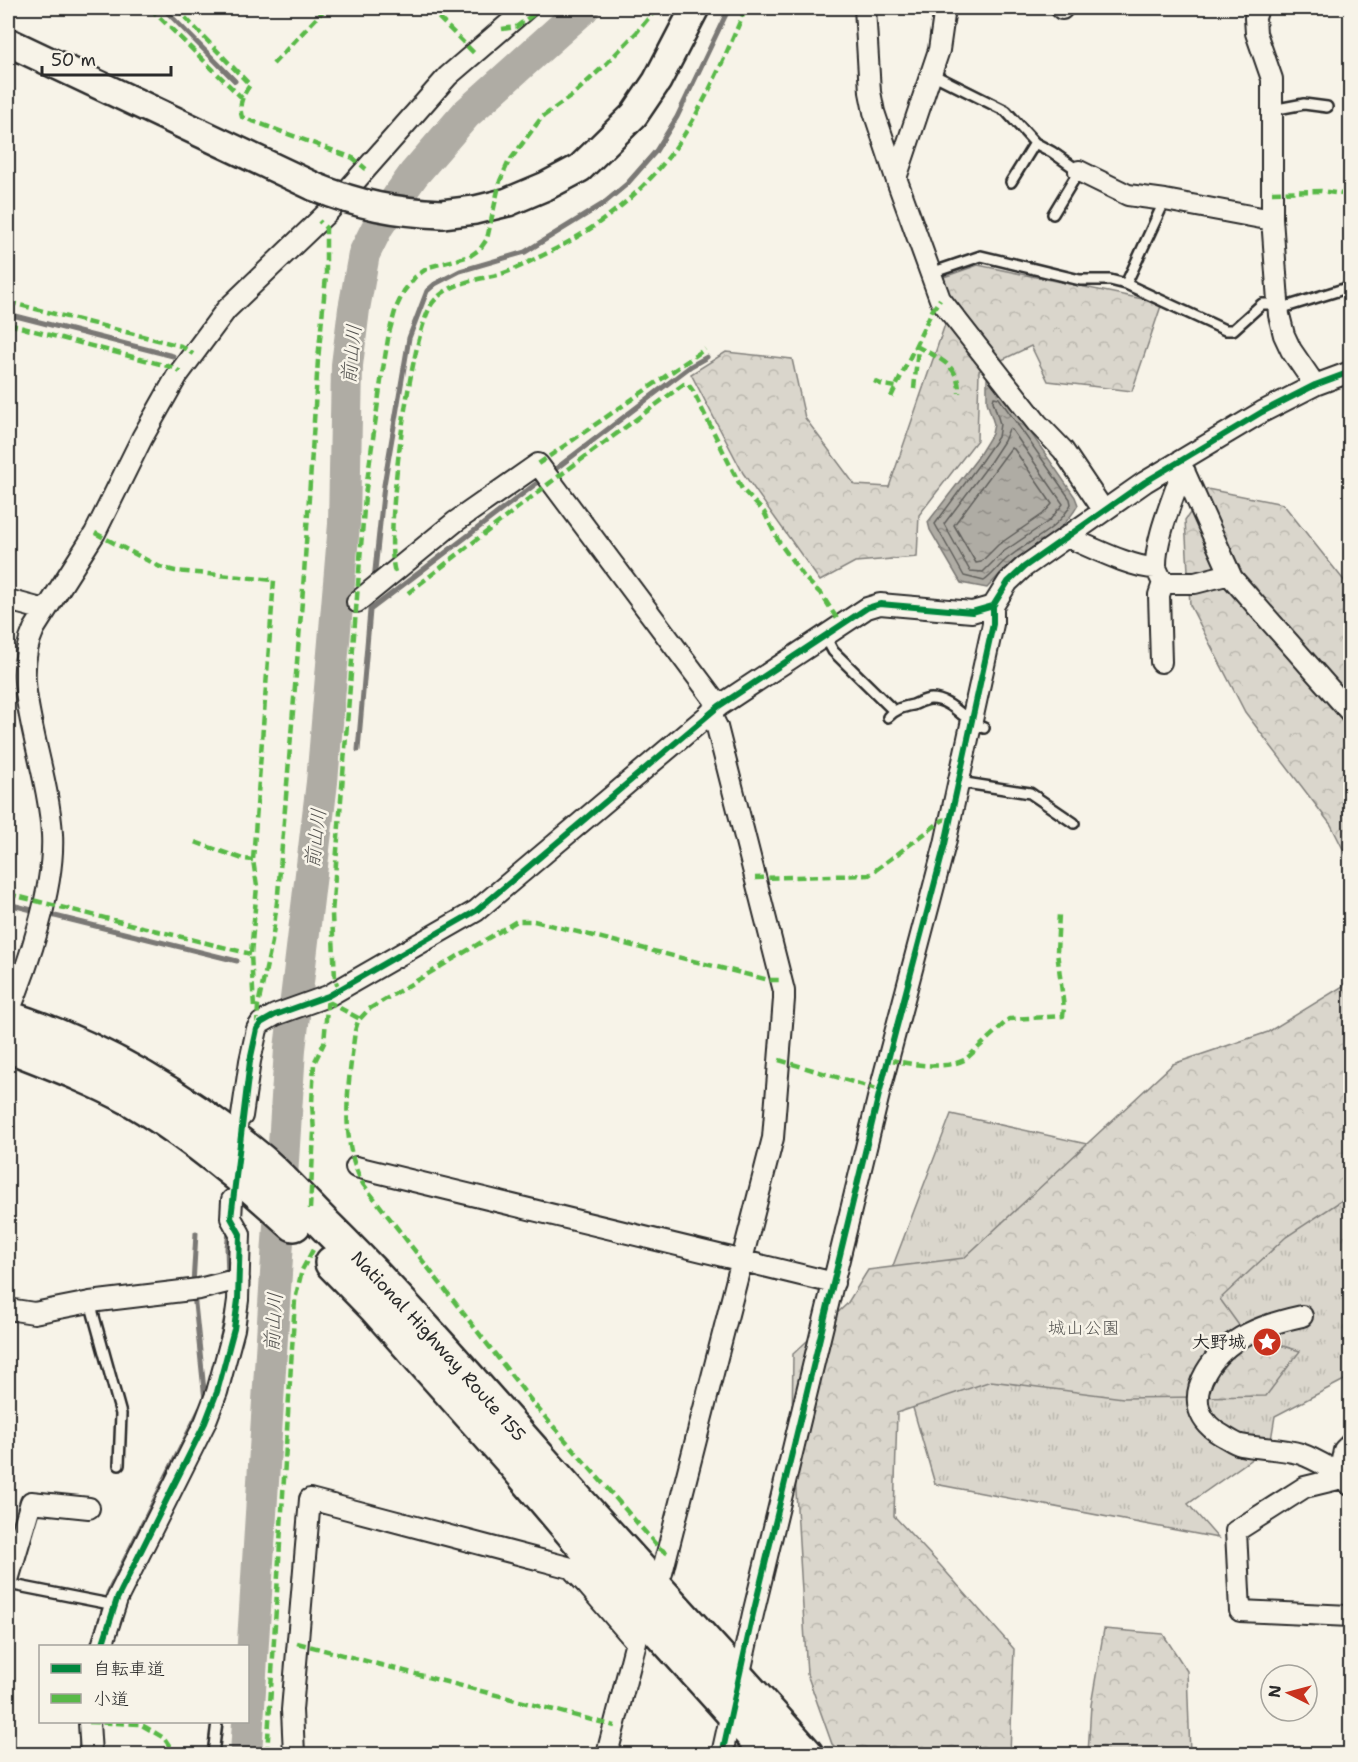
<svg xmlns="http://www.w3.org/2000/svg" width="1358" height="1762" font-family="'Shantell Sans','Klee One',sans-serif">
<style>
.grass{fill:url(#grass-tufts);stroke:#82807c;stroke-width:1.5}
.forest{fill:url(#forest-crowns);stroke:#82807c;stroke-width:1.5}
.water{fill:url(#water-ripples);stroke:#7a7874;stroke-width:1.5}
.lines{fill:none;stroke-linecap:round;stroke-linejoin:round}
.shore{stroke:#605f5b;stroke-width:1.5}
.stream{stroke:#7a7874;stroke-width:5}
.river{stroke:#afaca4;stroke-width:32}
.lane-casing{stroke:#2b2b2b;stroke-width:14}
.street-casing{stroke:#2b2b2b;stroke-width:24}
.secondary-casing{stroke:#2b2b2b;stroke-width:32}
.highway-casing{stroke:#2b2b2b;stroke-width:38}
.lane{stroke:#f7f3e8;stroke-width:9}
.street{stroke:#f7f3e8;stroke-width:20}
.secondary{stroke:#f7f3e8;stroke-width:27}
.highway{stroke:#f7f3e8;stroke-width:33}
.secondary-bridge-casing{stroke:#2b2b2b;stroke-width:32;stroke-linecap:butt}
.secondary-bridge{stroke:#f7f3e8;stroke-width:27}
.quiet{stroke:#58b947;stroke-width:4.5;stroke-dasharray:9 4.5;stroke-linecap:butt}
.cycleway-casing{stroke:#f7f3e8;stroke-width:10}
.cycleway{stroke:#00873e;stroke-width:6}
.labels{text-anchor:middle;stroke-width:5;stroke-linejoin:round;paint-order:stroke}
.park-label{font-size:18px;fill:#575653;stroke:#f7f3e8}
.poi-label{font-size:18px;font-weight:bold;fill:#2b2b2b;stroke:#f7f3e8;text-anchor:end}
.street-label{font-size:18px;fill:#2b2b2b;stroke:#f7f3e8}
.water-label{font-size:20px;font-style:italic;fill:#53524f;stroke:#f7f3e8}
</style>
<defs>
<pattern id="grass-tufts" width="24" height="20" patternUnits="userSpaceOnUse" patternTransform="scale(1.5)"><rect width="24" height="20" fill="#dad6cc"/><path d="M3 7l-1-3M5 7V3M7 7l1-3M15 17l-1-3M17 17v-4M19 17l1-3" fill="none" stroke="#bbb8af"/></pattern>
<pattern id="forest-crowns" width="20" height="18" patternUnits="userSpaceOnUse" patternTransform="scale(1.5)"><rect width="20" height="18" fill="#dad6cc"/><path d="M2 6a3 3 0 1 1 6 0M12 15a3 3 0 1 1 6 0" fill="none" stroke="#bbb8af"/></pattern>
<pattern id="water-ripples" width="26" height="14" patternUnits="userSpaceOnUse" patternTransform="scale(1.5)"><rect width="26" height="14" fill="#afaca4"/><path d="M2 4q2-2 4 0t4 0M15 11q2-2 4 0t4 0" fill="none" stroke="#8f8c86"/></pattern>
</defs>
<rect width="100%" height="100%" fill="#f7f3e8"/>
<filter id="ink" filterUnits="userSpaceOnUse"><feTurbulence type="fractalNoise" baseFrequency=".0167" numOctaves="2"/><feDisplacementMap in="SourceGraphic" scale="12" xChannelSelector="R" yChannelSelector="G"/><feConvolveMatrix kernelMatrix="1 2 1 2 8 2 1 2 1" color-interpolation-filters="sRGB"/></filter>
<g filter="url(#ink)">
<!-- grass -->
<path class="grass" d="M951,1114L1177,1164L1350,1146V1377L1275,1416L1270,1446L1188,1504L1218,1538L935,1484L881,1297Z"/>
<!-- forest -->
<path class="forest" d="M978,265L1162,303L1132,391L1048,381L1031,346L979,371L977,440L919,515L917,557L855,562L820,581L743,473L691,374L726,352L792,359L805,418L855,485L889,487L951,307L941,278Z
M1207,489L1283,504L1350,588V863L1331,825L1245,712L1190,605L1185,520Z
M1350,975V1195L1286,1237L1220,1299L1246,1335L1300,1351L1266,1396L1123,1398L991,1381L897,1413L894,1516L940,1565L1014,1649L1010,1754H842L832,1744L807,1674L792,1425L793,1354L847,1304L868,1270L964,1258L1173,1064L1268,1032L1348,983Z
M1104,1629L1163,1634L1187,1671L1190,1754H1088L1091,1705Z"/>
<!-- water -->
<path class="water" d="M993,378L1075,497L1078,505C1064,531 1037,544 1014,561C1004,568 996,579 987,588L961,583L930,530L928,522L976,460L992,434L994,424L987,402V379Z"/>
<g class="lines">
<!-- shore -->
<path class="shore" d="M994,397L999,398L1070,499L1071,504C1059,530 1028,541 1008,558C999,565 993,575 984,581L964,576L935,524L980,463L998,437L1000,424L993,401Z
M1009,429L1012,430L1063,504L1049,521L1003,552L983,572L970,571L944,524L987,467L1004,441Z
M1011,448L1014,449L1052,504L1043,514L998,545L981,562L976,563L954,525Z"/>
<!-- stream -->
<path class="stream" d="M163,8L235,81
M8,314L173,356
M374,580L384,485L409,338L427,291L435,284L460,271L525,252L603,204L627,184L656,151L677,117L729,8
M370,610L691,366L707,357
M358,750L371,599
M8,904L32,910
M51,915L237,961
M228,1278L227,1247L229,1232
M193,1285L196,1233
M194,1294L205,1400
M220,1346L227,1311
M95,1637L108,1593L200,1409
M80,1723L81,1754"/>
<!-- river -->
<path class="river" d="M246,1754L290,1049L322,782L344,524L347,365L354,309L364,254L378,226L399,195L414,174L466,114L584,8"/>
<!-- lane casing -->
<g class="lane-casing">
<path id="lane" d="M932,74L1006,111L1035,143L1052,152L1079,171L1053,214
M1272,110L1304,104L1327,107
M1011,182L1035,143
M931,273L981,256L1080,280H1110L1126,284L1225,330H1233L1262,304H1279
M1126,284L1165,200
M1279,309L1350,287
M825,636L833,651L894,711
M888,717C895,709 903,707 913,705C918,703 925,699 931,699C953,699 965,723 984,728
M959,782L1030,793L1074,823
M90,1302L121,1414L119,1465
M8,1584L115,1605
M213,1754L217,1722"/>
</g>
<!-- street casing -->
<g class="street-casing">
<path id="street" d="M865,8L870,92L874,112L896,178
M945,8L939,50L896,178L940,299L1037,423L1063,450L1104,511
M1061,8L1062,9
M1258,8L1255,18L1256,33L1272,79V218L1279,315L1284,335L1291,350L1315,385
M1079,171L1128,195L1165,200L1272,220
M1180,462L1232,578L1350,712
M1067,537C1089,546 1134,569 1156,568C1155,540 1171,504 1180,477L1185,472
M1156,568L1163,583H1195L1230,574
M8,600L45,610
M357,602L455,522L538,464L719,706
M1161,662L1159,595L1163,583
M8,1014C28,966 55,887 52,834C50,802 42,771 35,740C27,702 17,666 34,629L95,533L142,438L177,376L226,310L329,211L448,76L527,8
M242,1116L250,1061L257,1029L261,1023L275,1015L328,996L476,911L719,706L867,608L880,604L972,612L993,606
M356,1167L834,1283
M8,1309L34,1313L90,1302L199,1289L239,1279
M1302,1316C1265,1324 1226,1337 1206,1372C1190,1400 1198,1423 1225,1437C1230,1440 1236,1444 1241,1445C1261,1449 1282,1448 1301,1454C1316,1459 1332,1470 1346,1477
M1346,1477L1305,1487L1236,1531L1240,1611L1350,1616
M1350,1485L1342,1460L1344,1450L1350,1444
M596,1578L588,1586L636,1642L607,1754
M8,1580L31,1502L89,1508
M652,1585L662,1573L773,1138L784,999V991L717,727L710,713
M102,1646L117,1599L205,1423L217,1392L234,1329L238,1300L240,1234L231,1218L232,1200
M89,1722L91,1754
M294,1754L292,1710L310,1499L571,1568L588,1586
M722,1754L753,1614L880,1090L945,844L993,624V606L1008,582L1024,567L1145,482L1262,412L1315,385L1350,372"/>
</g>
<!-- secondary casing -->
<g class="secondary-casing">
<path id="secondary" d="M8,42L315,187
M442,214L475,210L508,202L546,186L580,168L634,115L657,81L695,8"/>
</g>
<!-- highway casing -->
<g class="highway-casing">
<g id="highway">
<path id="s1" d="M8,1018C102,1048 184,1097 261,1161C284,1181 305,1205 327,1227C402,1301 470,1380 540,1459C628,1558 718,1655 806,1754"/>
<path d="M8,1045C48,1061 92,1077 130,1098C190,1133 243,1177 294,1224"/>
<path d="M332,1263L376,1308L512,1461L605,1571L770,1754"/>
</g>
</g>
<!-- lane -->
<use href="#lane" class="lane"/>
<!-- street -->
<use href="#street" class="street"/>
<!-- secondary -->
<use href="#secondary" class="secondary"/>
<!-- highway -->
<use href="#highway" class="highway"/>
<!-- secondary-bridge casing -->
<g class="secondary-bridge-casing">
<path id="secondary-bridge" d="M315,187C359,205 395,212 442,214"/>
</g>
<!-- secondary-bridge -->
<use href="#secondary-bridge" class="secondary-bridge"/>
<!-- quiet -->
<path class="quiet" d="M150,8L242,98
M176,8L250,85C243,95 238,104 242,117L353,158L366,169
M429,8L474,53
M502,29L516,27L542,8
M273,64L326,8
M1272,192L1321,191L1350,195
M8,302L181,346L193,354
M8,324L175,368L180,372
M916,346C936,357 960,364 959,393
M874,381L883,385L896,387
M914,389L918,348
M891,397L932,311L940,299
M538,464L705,349
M95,533L160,567L175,571L274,580L253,860L257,886L251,954L254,1008
M395,572C383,539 411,326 434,301C451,281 480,280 504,273C516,269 527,263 537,258C598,230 652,188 687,130C711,91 728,49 746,8
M408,593L551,482L684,384H688L693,391L742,489L764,512L779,542L804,577L822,595L841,625
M195,842L243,859L253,860
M755,878L869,875L943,820L951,819
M8,894L251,954
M339,990L335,979L332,914L365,496L381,381L389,333L396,308L404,291L415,277L429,267L470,256L480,249L487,239L500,181L508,163L542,117L573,95L606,64L637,32L657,8
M327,1001L360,1019
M257,1027L258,1005L272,942L278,894L303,589L318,360L326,276V228L319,221
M889,1059C908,1065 948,1070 966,1059L1009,1019L1063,1016L1064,1008L1057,952L1059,914
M779,1060L880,1090
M310,1209L314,1132L312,1104L314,1063L324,1043L328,996
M667,1553L659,1548L533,1403L363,1184C338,1138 349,1080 355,1031L358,1021L369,1009L517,921H534L769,980H781
M297,1643L615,1726
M89,1722L140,1724L164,1738L175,1754
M267,1754L295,1300L302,1270L315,1246"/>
<!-- cycleway casing -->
<g class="cycleway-casing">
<path id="cycleway" d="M102,1646L117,1599L205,1423L217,1392L234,1329L238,1300L240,1234L231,1218L250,1061L257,1029L261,1023L275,1015L328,996L476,911L719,706L867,608L880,604L972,612L993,606
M722,1754L753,1614L880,1090L945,844L993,624V606L1008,582L1024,567L1145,482L1262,412L1315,385L1350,372"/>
</g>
<!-- cycleway -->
<use href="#cycleway" class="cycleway"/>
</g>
</g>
<!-- icons -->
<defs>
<g id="sight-disc" transform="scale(1.5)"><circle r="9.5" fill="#c8321e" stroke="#f7f3e8"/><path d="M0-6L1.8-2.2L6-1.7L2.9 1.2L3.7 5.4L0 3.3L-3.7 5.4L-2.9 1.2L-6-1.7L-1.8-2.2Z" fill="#fff"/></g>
</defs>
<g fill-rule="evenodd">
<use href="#sight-disc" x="1267" y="1342"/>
</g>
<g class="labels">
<!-- park labels -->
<g class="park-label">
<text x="1084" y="1334">城山公園</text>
</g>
<!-- poi labels -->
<g class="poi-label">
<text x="1246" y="1348">大野城</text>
</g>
<!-- street labels -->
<g class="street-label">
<text dy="6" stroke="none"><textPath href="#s1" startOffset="549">National Highway Route 155</textPath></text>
</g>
<!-- water labels -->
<g class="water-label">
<text transform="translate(351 354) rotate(-84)" y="7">前山川</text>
<text transform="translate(315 838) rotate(-83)" y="7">前山川</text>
<text transform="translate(273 1322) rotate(-86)" y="7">前山川</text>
</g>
</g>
<!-- margin -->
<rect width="1358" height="1762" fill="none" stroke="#f7f3e8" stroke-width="30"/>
<rect x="15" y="15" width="1328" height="1732" fill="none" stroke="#2b2b2b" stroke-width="2" filter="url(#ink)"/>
<!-- legend -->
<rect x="39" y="1645" width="210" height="78" fill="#f7f3e8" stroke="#a5a39c" stroke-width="1.5"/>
<rect x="51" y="1664" width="30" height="9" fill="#00873e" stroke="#a5a39c" stroke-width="1.5"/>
<text x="93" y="1675" font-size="18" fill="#2b2b2b">自転車道</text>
<rect x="51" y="1694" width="30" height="9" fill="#58b947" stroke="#a5a39c" stroke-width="1.5"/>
<text x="93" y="1705" font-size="18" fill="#2b2b2b">小道</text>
<!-- north arrow -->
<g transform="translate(1289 1693) rotate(276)"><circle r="28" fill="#f7f3e8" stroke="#a5a39c" stroke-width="1.5"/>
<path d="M0-4.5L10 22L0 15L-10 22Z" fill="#c8321e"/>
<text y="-9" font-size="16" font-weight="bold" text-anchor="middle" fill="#2b2b2b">N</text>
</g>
<!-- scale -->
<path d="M42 66v9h129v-9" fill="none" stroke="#2b2b2b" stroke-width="3"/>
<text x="51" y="66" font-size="18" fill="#2b2b2b" stroke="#f7f3e8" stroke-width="4.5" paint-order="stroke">50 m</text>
</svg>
